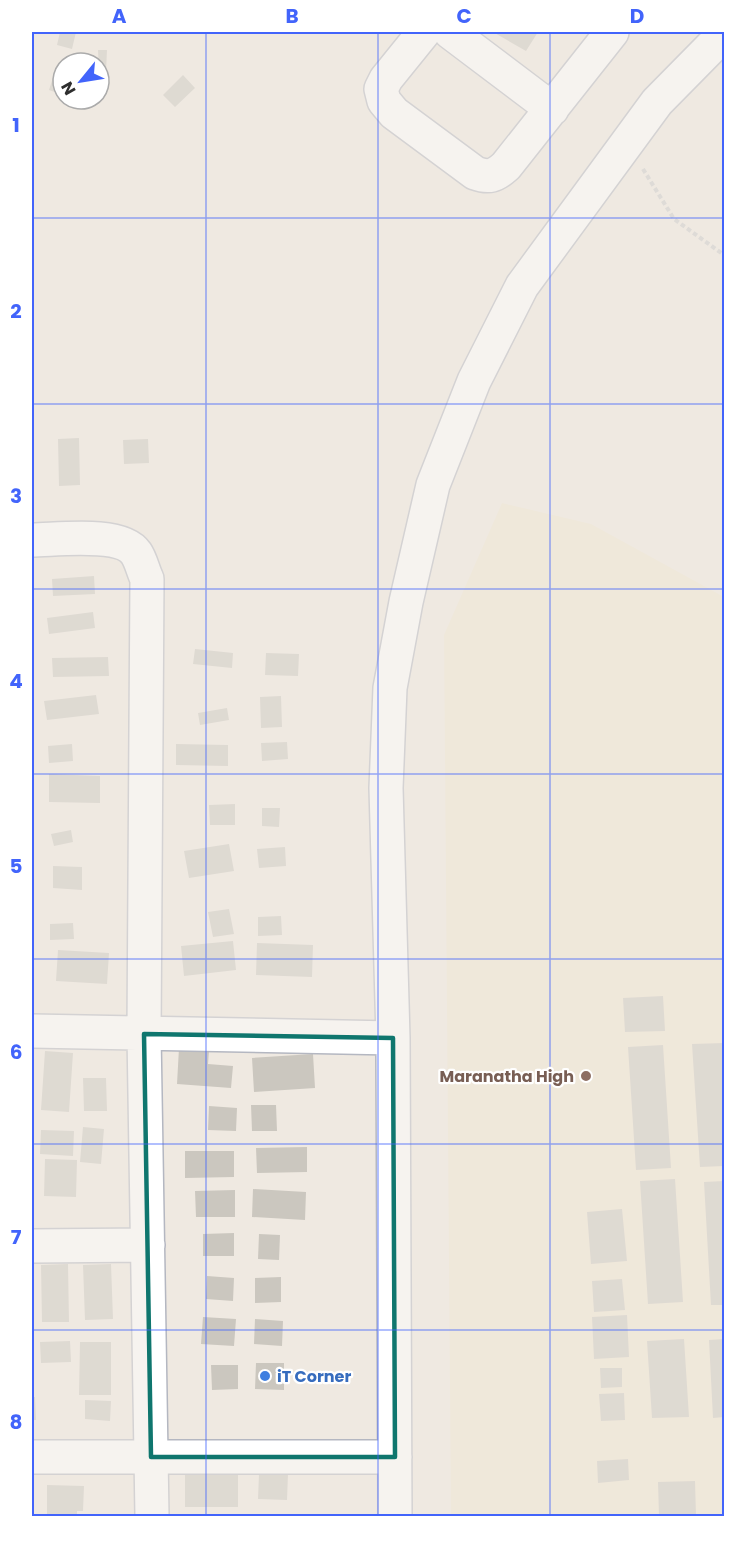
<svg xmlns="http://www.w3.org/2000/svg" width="756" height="1548" font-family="Poppins,sans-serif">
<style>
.education{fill:#f0e6d1}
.building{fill:#cbc7bf}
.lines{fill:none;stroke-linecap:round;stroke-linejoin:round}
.minor-casing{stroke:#b4b7c1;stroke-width:36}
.path{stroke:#c9c9c9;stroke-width:4;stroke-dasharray:4.5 3;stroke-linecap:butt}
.minor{stroke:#fff;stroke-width:33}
.marked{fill:none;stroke:#0f766e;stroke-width:4.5;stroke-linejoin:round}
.grid{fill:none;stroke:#4264fb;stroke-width:1.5;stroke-opacity:0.55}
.education-dot{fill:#8d6e63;stroke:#fff;stroke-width:2}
.shop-dot{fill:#3f7fe0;stroke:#fff;stroke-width:2}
.labels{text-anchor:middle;stroke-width:4.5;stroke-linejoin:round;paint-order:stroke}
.education-label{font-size:16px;font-weight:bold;fill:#785e54;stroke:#fff;text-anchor:end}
.shop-label{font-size:16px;font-weight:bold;fill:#366cbe;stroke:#fff;text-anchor:start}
.neatline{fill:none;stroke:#4264fb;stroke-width:2}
.grid-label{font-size:20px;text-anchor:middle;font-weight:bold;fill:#4264fb}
</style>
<rect width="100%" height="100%" fill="#efe9e1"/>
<!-- education -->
<path class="education" d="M502,503L591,524L724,597V1516H451L444,635Z"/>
<!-- building -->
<path class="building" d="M60,32H76L72,49L57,45Z
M493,32H538L526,51Z
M98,50H107L106,72H99Z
M57,65L63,68V95L49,90Z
M183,75L195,88L175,107L163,95Z
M79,438L80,485L59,486L58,439Z
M148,439L149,463L124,464L123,440Z
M94,576L95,594L53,596L52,579Z
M93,612L95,628L49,634L47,618Z
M195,649L233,653L232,668L193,664Z
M266,653L299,654L298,676L265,675Z
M108,657L109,676L53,677L52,658Z
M96,695L99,714L47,720L44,701Z
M281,696L282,727L261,728L260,697Z
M227,708L229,720L200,725L198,713Z
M287,742L288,759L262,761L261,743Z
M72,744L73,761L49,763L48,746Z
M176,744L228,745V766L176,765Z
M49,774L100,776V803L49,802Z
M235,804V825H210L209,805Z
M262,808H280L279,827L262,826Z
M71,830L73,842L54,846L51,834Z
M229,844L234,871L189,878L184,851Z
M285,847L286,866L259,868L257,849Z
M53,866L82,867V890L53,888Z
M229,909L234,934L213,937L208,912Z
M281,916L282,935L258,936V917Z
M73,923L74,939L50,940V924Z
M233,941L236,970L184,976L181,946Z
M257,943L313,945L312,977L256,975Z
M58,950L109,953L107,984L56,981Z
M663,996L665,1031L625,1032L623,998Z
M724,1043V1166L700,1167L692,1044Z
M663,1045L671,1168L636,1170L628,1047Z
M179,1048L209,1051L208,1064L233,1066L231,1088L177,1084Z
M45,1051L73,1053L69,1112L41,1110Z
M313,1054L315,1088L254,1092L252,1058Z
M83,1078H106L107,1111H84Z
M251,1105H276L277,1131H252Z
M209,1106L237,1108L236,1131L208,1130Z
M83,1127L104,1129L101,1164L80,1162Z
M41,1130L74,1131L73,1156L40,1154Z
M307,1147V1172L257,1173L256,1148Z
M185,1151H234V1177L185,1178Z
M45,1159L77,1160L76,1197L44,1196Z
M675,1179L683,1302L648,1304L640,1181Z
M724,1181V1305H711L704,1182Z
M253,1189L306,1192L305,1220L252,1217Z
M235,1190V1217H196L195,1191Z
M622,1209L627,1261L591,1264L587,1212Z
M234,1233V1256H203V1234Z
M259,1234L280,1235L279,1260L258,1259Z
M68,1264L69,1322H42L41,1265Z
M111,1264L113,1319L85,1320L83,1265Z
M207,1276L234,1278L233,1301L206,1299Z
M281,1277V1302L255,1303V1278Z
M622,1279L625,1310L594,1312L592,1281Z
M627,1315L629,1357L594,1359L592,1317Z
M203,1317L236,1319L234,1346L201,1344Z
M255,1319L283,1321L282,1346L254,1344Z
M684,1339L689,1417L652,1418L647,1341Z
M724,1339V1417L713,1418L709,1340Z
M70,1341L71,1362L41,1363L40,1342Z
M80,1342H111V1395H79Z
M256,1363H284V1390L255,1389Z
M211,1365H238V1389L212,1390Z
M600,1368H622V1387L601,1388Z
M624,1393L625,1420L601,1421L599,1394Z
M32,1397H35L36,1420H32Z
M85,1400L111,1401L110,1421L85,1419Z
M628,1459L629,1480L598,1483L597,1461Z
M185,1469H238V1507H185Z
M259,1474H288L287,1500L258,1499Z
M695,1481L696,1516H659L658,1482Z
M47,1485L84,1486L83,1511H77V1516H47Z"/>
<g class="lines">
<!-- minor casing -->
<g class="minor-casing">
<path id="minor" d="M424,32L386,79L381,89L384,101L394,113L475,173C489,178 495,176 506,166L612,32
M450,32L552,109
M32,540C56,540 121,531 136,553C141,560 143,571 147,579L144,1034L152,1516
M32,1031L393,1038
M32,1246L148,1245
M32,1457H395
M395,1516L393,1038L386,788L390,688L406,602L433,485L474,381L522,286L657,102L724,34"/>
</g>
<!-- path -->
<path class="path" d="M643,169L674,219L724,255"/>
<!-- minor -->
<use href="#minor" class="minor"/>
</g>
<!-- marked area -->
<path d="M0 0H756V1548H0ZM144,1034L393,1038L395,1457H151Z" fill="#efe9e1" fill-opacity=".55" fill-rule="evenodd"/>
<path class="marked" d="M144,1034L393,1038L395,1457H151Z"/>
<!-- grid -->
<path class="grid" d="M206,32V1516M378,32V1516M550,32V1516M32,218H724M32,404H724M32,589H724M32,774H724M32,959H724M32,1144H724M32,1330H724"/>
<!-- markers -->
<circle class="education-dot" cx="586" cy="1076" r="6"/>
<circle class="shop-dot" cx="265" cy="1376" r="6"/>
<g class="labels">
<!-- education labels -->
<g class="education-label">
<text x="574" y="1082">Maranatha High</text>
</g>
<!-- shop labels -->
<g class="shop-label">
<text x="277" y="1382">iT Corner</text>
</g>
</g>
<!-- border -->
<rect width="756" height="1548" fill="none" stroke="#ffffff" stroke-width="66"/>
<!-- north arrow -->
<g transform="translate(81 81) rotate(240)"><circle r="28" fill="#ffffff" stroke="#ababab" stroke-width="1.5"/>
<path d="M0-4.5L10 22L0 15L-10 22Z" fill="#4264fb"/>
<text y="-9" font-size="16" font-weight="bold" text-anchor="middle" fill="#2e2e2e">N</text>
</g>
<rect x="33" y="33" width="690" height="1482" class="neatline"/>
<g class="grid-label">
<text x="119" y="23">A</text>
<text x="292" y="23">B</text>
<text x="464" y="23">C</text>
<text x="637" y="23">D</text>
<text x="16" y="132">1</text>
<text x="16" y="318">2</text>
<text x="16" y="503">3</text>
<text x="16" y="688">4</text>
<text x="16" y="873">5</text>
<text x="16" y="1059">6</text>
<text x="16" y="1244">7</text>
<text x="16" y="1429">8</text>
</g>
</svg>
